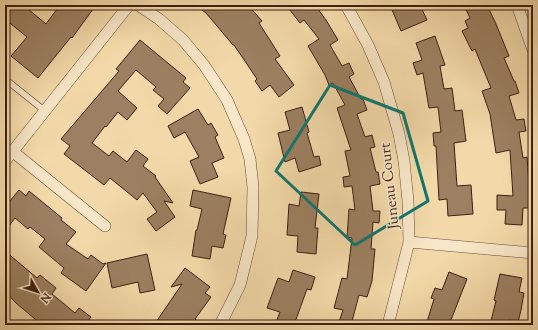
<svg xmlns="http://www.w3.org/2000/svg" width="538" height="330" font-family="'Sorts Mill Goudy',serif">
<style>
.building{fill:#9c8061;stroke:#3d1f12}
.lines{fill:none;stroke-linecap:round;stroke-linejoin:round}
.lane-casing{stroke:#6a4e38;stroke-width:7}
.street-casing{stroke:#6a4e38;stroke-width:12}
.lane{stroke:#f7e6c7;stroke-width:5.5}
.street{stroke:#f7e6c7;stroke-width:11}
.marked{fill:none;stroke:#0f766e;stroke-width:3;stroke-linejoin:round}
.labels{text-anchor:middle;stroke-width:3;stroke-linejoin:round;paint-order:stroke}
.street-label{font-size:15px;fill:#3d1f12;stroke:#f7e6c7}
</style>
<rect width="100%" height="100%" fill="#f3d9a9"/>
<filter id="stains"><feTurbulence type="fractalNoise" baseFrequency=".005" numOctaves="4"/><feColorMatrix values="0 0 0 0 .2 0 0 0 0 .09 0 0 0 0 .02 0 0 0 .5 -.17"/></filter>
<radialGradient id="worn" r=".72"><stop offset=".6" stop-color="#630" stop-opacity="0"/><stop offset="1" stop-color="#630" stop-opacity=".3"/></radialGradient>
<!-- building -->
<path class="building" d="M5,5H32L28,9L46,24L60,5H96L72,38L71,37L38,78L11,56L27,37L5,19Z
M195,5H248L262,21L259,23L280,56L275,59L294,85L279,97L270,85L262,91L255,81L257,79L234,45H233L206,13Z
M286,5H315L326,20L338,40L330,45L342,66L349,63L354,74L349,77L361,99H363L367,110L357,114L365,137L372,135L375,147L370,148L376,172H378L380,184L370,186L373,211H380L379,223L373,222L371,249H375L372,281L367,297L359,295L351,325H338L343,310L334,308L342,278L347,279L352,238L347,237L349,209L355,210L352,186L344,187L343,177L350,176L345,151L351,150L337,108L345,105L333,83L329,85L325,75L308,46L319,39L304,20L300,23Z
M390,5H420L427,20L401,31Z
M464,5H487L496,24L509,56L504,58L514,81H515L519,93L509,96L516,120L524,119L526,131L519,132L523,158L527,157L530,197H532V208H523L522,225L505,224L506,210H497V195L513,196L510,150L496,153L490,114L482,91L491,88L475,49L472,51L462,31L468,28L465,21L470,18Z
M435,36L445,65L440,66L444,89L452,88L455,111L462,110L466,141L454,143L457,186L471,185L473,214L448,216L447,199L439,200L436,146H434L433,133L441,132L438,107L429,108L423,73L417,75L413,63L422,60L416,43Z
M140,40L186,78L183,82L190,88L167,114L158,106L164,99L153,90L156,87L136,70L118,91L137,108L127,120L118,112L106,127L105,126L92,143L109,156L113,151L127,162L136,150L148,159L143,166L156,176L155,177L173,203L164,201L175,217L156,231L147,219L157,212L143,193L137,200L110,178L104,185L64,154L70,146L61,139L119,71L116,69Z
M302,107L309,132L307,133L314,157L319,156L321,165L299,172L295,158L285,162L278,133L290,130L285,112Z
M198,109L208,125L211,123L218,135L215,137L224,158L212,163L218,177L200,184L190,161L199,157L185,132L174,138L168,126Z
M19,190L26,196L29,191L62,218L61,220L76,232L66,244L88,259L91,255L103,264L106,263L86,291L61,273L64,268L39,247L45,239L30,227L28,229L15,218L5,231V207Z
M193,190L231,198L223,234L226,235L223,248L212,246L210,259L192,256L196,230H197L202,209L190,206Z
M301,192L319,194L315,228H318L316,254L297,252L298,236L287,235L289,204L299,206Z
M5,251L37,278L40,275L56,288L52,294L75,313L79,308L91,317L85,325H42L16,303L5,292Z
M147,254L155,290L140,293L138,282L112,288L107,263Z
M185,268L210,287L205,293L211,297L195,319L202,325H154L182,284L171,287Z
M293,270L315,277L311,290L307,289L294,325H275L280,312L267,308L278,278L289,282Z
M449,272L467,279L449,325H426L434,299L431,298L435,288L442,290Z
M500,274L522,278L519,292L524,293L521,310L518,322L509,320L508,325H490L496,301L494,300Z"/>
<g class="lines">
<!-- lane casing -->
<g class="lane-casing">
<path id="lane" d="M5,48L6,49L5,50
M5,79L45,111"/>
</g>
<!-- street casing -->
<g class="street-casing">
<path id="street" d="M138,5L159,19L183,40L204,65L227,100L244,139L250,159L253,187L252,236L240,285L220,325
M346,5L368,45L384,82L399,134L404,161L408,201L409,242L388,325
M517,5L533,50
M12,151L105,226
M5,161L129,5
M409,242L533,253"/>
</g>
<!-- lane -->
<use href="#lane" class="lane"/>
<!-- street -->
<use href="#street" class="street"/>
</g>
<!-- marked area -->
<path class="marked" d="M330,85L403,113L428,201L355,245L276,171Z"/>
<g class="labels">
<!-- street labels -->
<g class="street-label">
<text transform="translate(389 186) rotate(-96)" y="5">Juneau Court</text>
</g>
</g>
<!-- margin -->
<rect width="538" height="330" fill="none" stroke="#f3d9a9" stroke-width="20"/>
<rect x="6" y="6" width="526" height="318" fill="none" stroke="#3d1f12" stroke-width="2"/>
<rect x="10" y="10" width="518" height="310" fill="none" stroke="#3d1f12"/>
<!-- north arrow -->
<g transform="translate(38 292) rotate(129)" stroke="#f7e6c7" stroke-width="3" paint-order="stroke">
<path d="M0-3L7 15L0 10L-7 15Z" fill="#3d1f12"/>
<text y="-6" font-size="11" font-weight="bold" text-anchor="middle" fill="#3d1f12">N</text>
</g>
<rect width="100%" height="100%" filter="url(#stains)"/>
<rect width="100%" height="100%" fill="url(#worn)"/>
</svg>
